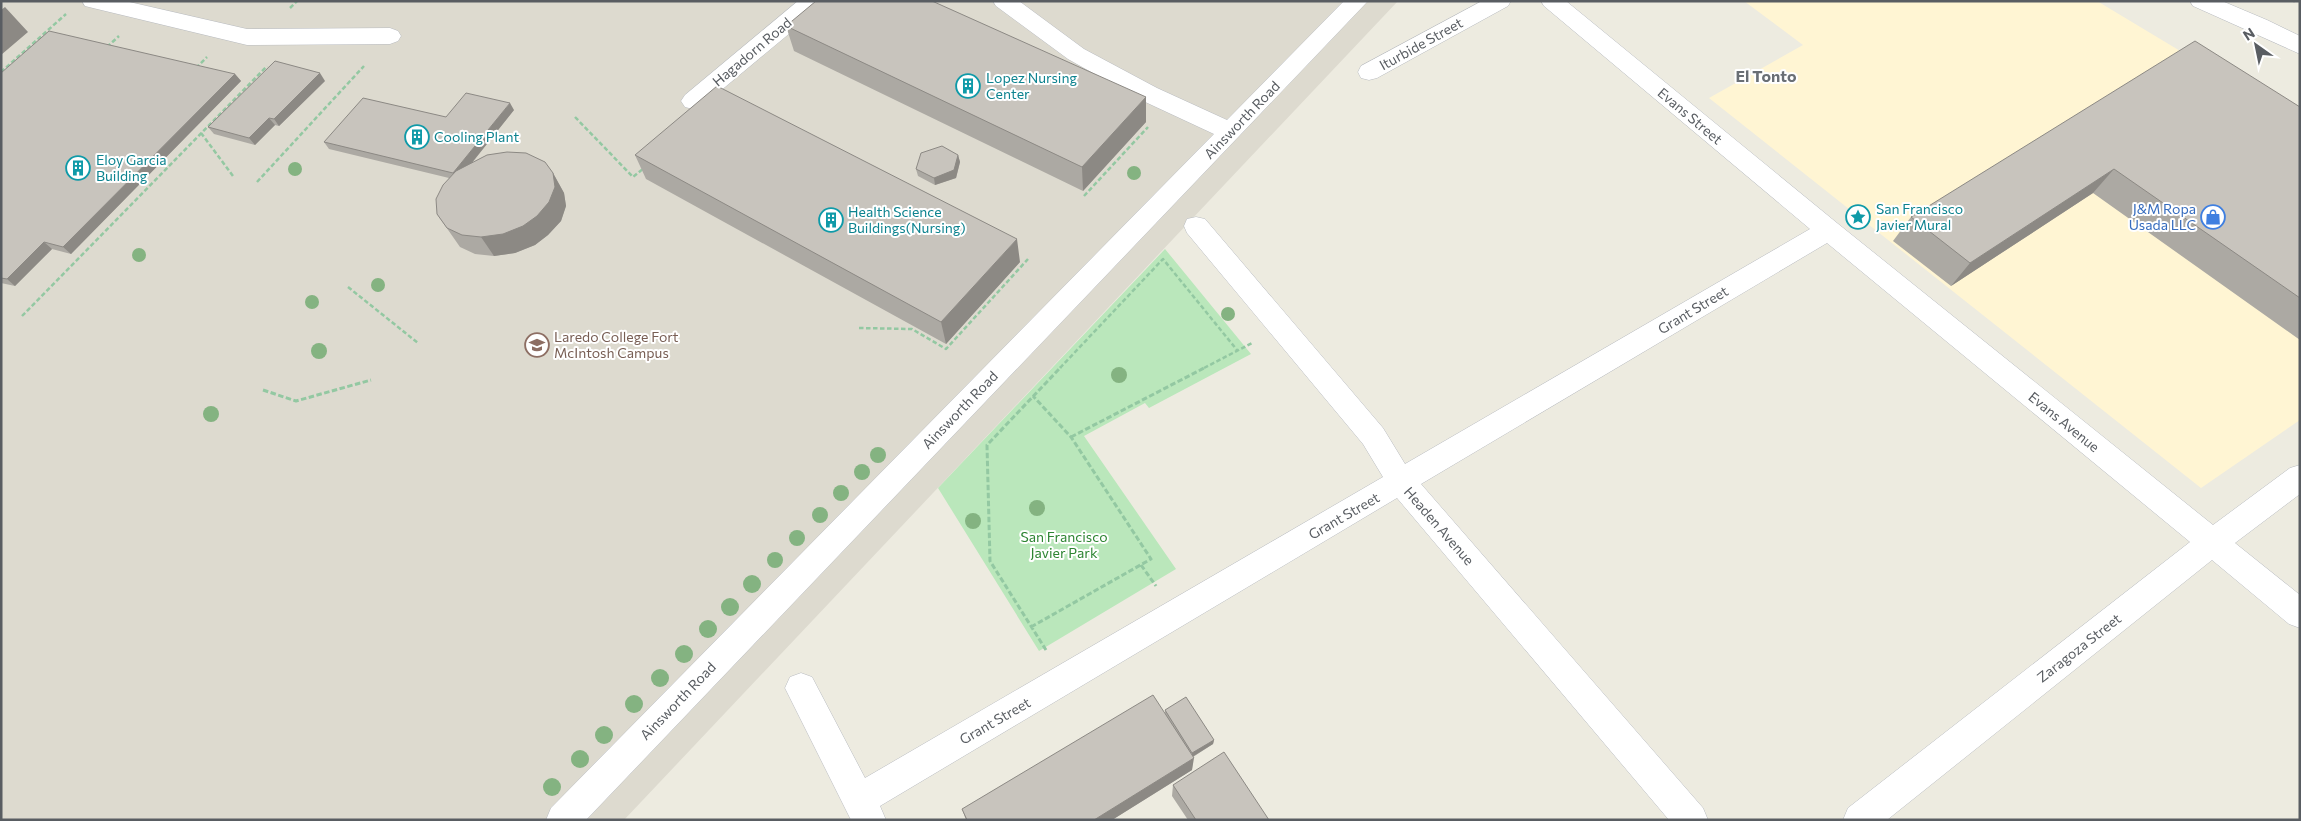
<svg xmlns="http://www.w3.org/2000/svg" width="2301" height="821" font-family="Commissioner,sans-serif">
<style>
.commercial{fill:#fff5d3}
.education{fill:#dddacf}
.green{fill:#bae7bb}
.lines{fill:none;stroke-linecap:round;stroke-linejoin:round}
.minor-casing{stroke:#b8bbc0;stroke-width:1}
.path-far1{stroke:#93c8a2;stroke-width:2.5;stroke-dasharray:4.5 2.5;stroke-linecap:butt}
.path{stroke:#93c8a2;stroke-width:3;stroke-dasharray:5.5 2.5;stroke-linecap:butt}
.minor{fill:#fff;fill-rule:evenodd}
.rail{stroke:#b4b5b5;stroke-width:3;stroke-dasharray:1 5.5;stroke-linecap:butt}
.tree{fill:#84b381}
.wall{fill:#aca9a3}
.shaded-wall{fill:#8c8984}
.building{fill:#c8c4bd;stroke:#8c8984}
.labels{text-anchor:middle;stroke-width:4;stroke-linejoin:round;paint-order:stroke}
.street-label{font-size:14px;fill:#595d62;stroke:#fff}
.culture-label{font-size:14px;fill:#0d838f;stroke:#fff;text-anchor:start}
.shop-label{font-size:14px;fill:#366cbe;stroke:#fff;text-anchor:end}
.education-label{font-size:14px;fill:#785e54;stroke:#fff;text-anchor:start}
.park-label{font-size:14px;fill:#2e8533;stroke:#fff}
.quarter-label{font-size:16px;font-weight:bold;fill:#6a6f75;stroke:#fff}
</style>
<rect width="100%" height="100%" fill="#edebe0"/>
<!-- commercial -->
<path class="commercial" d="M1744,1H2097L2300,123V420L2201,488L1709,98L1803,45Z"/>
<!-- education -->
<path class="education" d="M1,1H1398L624,820H1Z"/>
<!-- green -->
<path class="green" d="M1165,249L1251,354L1149,408L1145,403L1084,436L1176,569L1039,651L938,488Z"/>
<g class="lines">
<!-- minor casing -->
<g class="minor-casing">
<path id="minor" d="M82,1H125L247,29L390,28L398,31L401,36L398,41L390,44L247,45L93,8L85,6Z
M798,1H821L808,18L701,107L693,109L685,107L681,101L685,95Z
M993,1H1019L1084,49L1157,88L1227,120L1344,1H1368L586,820H546L551,808L1214,134L1141,100L1068,59L996,6Z
M1482,1H1511L1508,6L1377,78L1369,80L1361,78L1358,72L1361,66Z
M1541,1H1566L1837,223L2213,525L2290,468L2300,465V494L2235,543L2300,595V628L2289,624L2212,560L1887,820H1843L1848,808L2190,542L1827,243L1421,484L1703,808L1708,820H1669L1397,498L880,806L886,820H851L785,688L790,677L801,673L812,677L865,778L1383,477L1363,444L1187,233L1184,226L1187,219L1196,217L1205,219L1383,428L1405,464L1810,229L1544,6Z
M2190,1H2222L2267,20L2300,36V54L2193,6Z"/>
</g>
<!-- path-far1 -->
<path class="path-far1" d="M290,8L297,1
M107,47L119,36
M196,68L207,57
M1,72L66,14
M575,117L633,177L644,168
M201,133L233,176
M257,182L364,66
M1084,196L1148,127
M348,287L418,343
M22,316L267,66
M859,328L912,329L946,349L1028,259
M1060,368L1163,259L1237,350
M1204,368L1252,343"/>
<!-- path -->
<path class="path" d="M263,390L296,401L371,380
M1071,437L1206,367
M1141,565L1156,586
M1031,627L1151,559L1071,437L1033,396
M1046,650L990,561L987,445L1061,367"/>
<!-- minor -->
<use href="#minor" class="minor"/>
<!-- rail -->
<path class="rail" d="M2294,1L2300,4"/>
</g>
<!-- trees -->
<g class="tree">
<circle cx="295" cy="169" r="7"/>
<circle cx="1134" cy="173" r="7"/>
<circle cx="139" cy="255" r="7"/>
<circle cx="378" cy="285" r="7"/>
<circle cx="312" cy="302" r="7"/>
<circle cx="1228" cy="314" r="7"/>
<circle cx="319" cy="351" r="8"/>
<circle cx="1119" cy="375" r="8"/>
<circle cx="211" cy="414" r="8"/>
<circle cx="878" cy="455" r="8"/>
<circle cx="862" cy="472" r="8"/>
<circle cx="841" cy="493" r="8"/>
<circle cx="1037" cy="508" r="8"/>
<circle cx="820" cy="515" r="8"/>
<circle cx="973" cy="521" r="8"/>
<circle cx="797" cy="538" r="8"/>
<circle cx="775" cy="560" r="8"/>
<circle cx="752" cy="584" r="9"/>
<circle cx="730" cy="607" r="9"/>
<circle cx="708" cy="629" r="9"/>
<circle cx="684" cy="654" r="9"/>
<circle cx="660" cy="678" r="9"/>
<circle cx="634" cy="704" r="9"/>
<circle cx="604" cy="735" r="9"/>
<circle cx="580" cy="759" r="9"/>
<circle cx="552" cy="787" r="9"/>
</g>
<!-- wall -->
<path class="wall" d="M786,26L1146,97V122L1083,191L794,51Z
M1,73L235,74L241,81L71,254L52,249L15,286L1,283Z
M325,81L279,126L275,125L255,145L214,134L208,127Z
M2300,107V340L2093,193L1951,286L1893,241L1911,217Z
M514,110L472,163L553,173L564,193L566,206L561,221L548,235L535,245L515,253L494,256L475,254L460,247L437,214L449,178L329,149L324,142L446,117Z
M635,155L1020,262L946,344L646,179Z
M958,155L960,162L956,178L935,185L918,176L916,169Z
M1165,710L1214,740L1213,744L1193,757L1192,770L1112,820H966L962,809L1165,714Z
M1173,785L1269,820H1188L1172,796Z"/>
<!-- shaded-wall -->
<path class="shaded-wall" d="M5,7L28,32L1,55V10Z
M320,73L325,81L279,126L274,119Z
M235,74L241,81L71,254L63,247Z
M1146,97V122L1083,191L1082,167Z
M510,103L514,110L458,180L453,173Z
M269,118L275,125L255,145L249,138Z
M958,155L960,162L956,178L935,185L934,178Z
M2114,169L2093,193L1951,286L1970,263Z
M553,173L564,193L566,206L561,221L548,235L535,245L515,253L494,256L481,237Z
M1017,239L1020,262L946,344L941,322Z
M44,242L52,249L15,286L7,279Z
M1214,740L1213,744L1192,757V753Z
M1194,758L1192,770L1112,820H1094Z"/>
<!-- building -->
<path class="building" d="M816,1H932L1146,97L1082,167L786,26Z
M49,31L235,74L63,247L44,242L7,279L1,278V73Z
M2195,41L2300,107V298L2114,169L1970,263L1911,217Z
M275,61L320,73L274,119L269,118L249,138L208,127Z
M717,86L1017,239L941,322L635,155Z
M466,93L510,103L453,173L324,142L363,98L446,117Z
M942,146L958,155L954,170L934,178L916,169L921,153Z
M507,152L526,153L545,162L553,173L555,187L549,202L537,216L523,226L503,234L481,237L462,235L447,228L437,214L436,199L443,185L456,171L487,155Z
M1153,695L1194,758L1094,820H967L962,809Z
M1186,697L1214,740L1192,753L1165,710Z
M1224,752L1269,820H1196L1173,785Z"/>
<!-- icons -->
<defs>
<g id="building-ring" transform="scale(1.25)"><circle r="9.5" fill="#fff" stroke="#0f9aa8" stroke-width="1.5"/><path d="M-4-6H4V6H1V3H-1V6H-4ZM-2.5-4.3h1.7v1.8h-1.7ZM.8-4.3h1.7v1.8H.8ZM-2.5-1h1.7V.8h-1.7ZM.8-1h1.7V.8H.8Z" fill="#0f9aa8"/></g>
<g id="sight-ring" transform="scale(1.25)"><circle r="9.5" fill="#fff" stroke="#0f9aa8" stroke-width="1.5"/><path d="M0-6L1.8-2.2L6-1.7L2.9 1.2L3.7 5.4L0 3.3L-3.7 5.4L-2.9 1.2L-6-1.7L-1.8-2.2Z" fill="#0f9aa8"/></g>
<g id="shop-ring" transform="scale(1.25)"><circle r="9.5" fill="#fff" stroke="#3f7fe0" stroke-width="1.5"/><path d="M-5-2.5h2.3a2.7 3.5 0 0 1 5.4 0H5L5.5 6h-11ZM-1.5-2.5h3a1.5 2.3 0 0 0-3 0Z" fill="#3f7fe0"/></g>
<g id="university-ring" transform="scale(1.25)"><circle r="9.5" fill="#fff" stroke="#8d6e63" stroke-width="1.5"/><path d="M0-5L7-2L0 1L-7-2ZM-4 1L0 2.5L4 1V4Q0 6-4 4Z" fill="#8d6e63"/></g>
</defs>
<g fill-rule="evenodd">
<use href="#building-ring" x="968" y="86"/>
<use href="#building-ring" x="417" y="137"/>
<use href="#building-ring" x="78" y="168"/>
<use href="#sight-ring" x="1858" y="217"/>
<use href="#shop-ring" x="2213" y="217"/>
<use href="#building-ring" x="831" y="220"/>
<use href="#university-ring" x="537" y="345"/>
</g>
<g class="labels">
<!-- street labels -->
<g class="street-label">
<text transform="translate(1421 44) rotate(-29)" y="5">Iturbide Street</text>
<text transform="translate(752 52) rotate(-40)" y="5">Hagadorn Road</text>
<text transform="translate(1690 116) rotate(40)" y="5">Evans Street</text>
<text transform="translate(1242 120) rotate(-46)" y="5">Ainsworth Road</text>
<text transform="translate(1693 310) rotate(-31)" y="5">Grant Street</text>
<text transform="translate(960 410) rotate(-46)" y="5">Ainsworth Road</text>
<text transform="translate(2064 422) rotate(39)" y="5">Evans Avenue</text>
<text transform="translate(1344 516) rotate(-30)" y="5">Grant Street</text>
<text transform="translate(1439 526) rotate(49)" y="5">Headen Avenue</text>
<text transform="translate(2079 648) rotate(-38)" y="5">Zaragoza Street</text>
<text transform="translate(678 701) rotate(-46)" y="5">Ainsworth Road</text>
<text transform="translate(995 721) rotate(-30)" y="5">Grant Street</text>
</g>
<!-- culture labels -->
<g class="culture-label">
<text x="986" y="83">Lopez Nursing<tspan x="986" dy="16">Center</tspan></text>
<text x="434" y="142">Cooling Plant</text>
<text x="96" y="165">Eloy Garcia<tspan x="96" dy="16">Building</tspan></text>
<text x="1876" y="214">San Francisco<tspan x="1876" dy="16">Javier Mural</tspan></text>
<text x="848" y="217">Health Science<tspan x="848" dy="16">Buildings(Nursing)</tspan></text>
</g>
<!-- shop labels -->
<g class="shop-label">
<text x="2196" y="214">J&amp;M Ropa<tspan x="2196" dy="16">Usada LLC</tspan></text>
</g>
<!-- education labels -->
<g class="education-label">
<text x="554" y="342">Laredo College Fort<tspan x="554" dy="16">McIntosh Campus</tspan></text>
</g>
<!-- park labels -->
<g class="park-label">
<text x="1064" y="542">San Francisco<tspan x="1064" dy="16">Javier Park</tspan></text>
</g>
<!-- quarter labels -->
<g class="quarter-label">
<text x="1766" y="82">El Tonto</text>
</g>
</g>
<!-- border -->
<rect width="2301" height="821" fill="none" stroke="#595d62" stroke-width="5"/>
<!-- north arrow -->
<g transform="translate(2256 45) rotate(327)" stroke="#ffffff" stroke-width="4" paint-order="stroke">
<path d="M0-4L9 19L0 12L-9 19Z" fill="#595d62"/>
<text y="-8" font-size="14" font-weight="bold" text-anchor="middle" fill="#595d62">N</text>
</g>
</svg>
